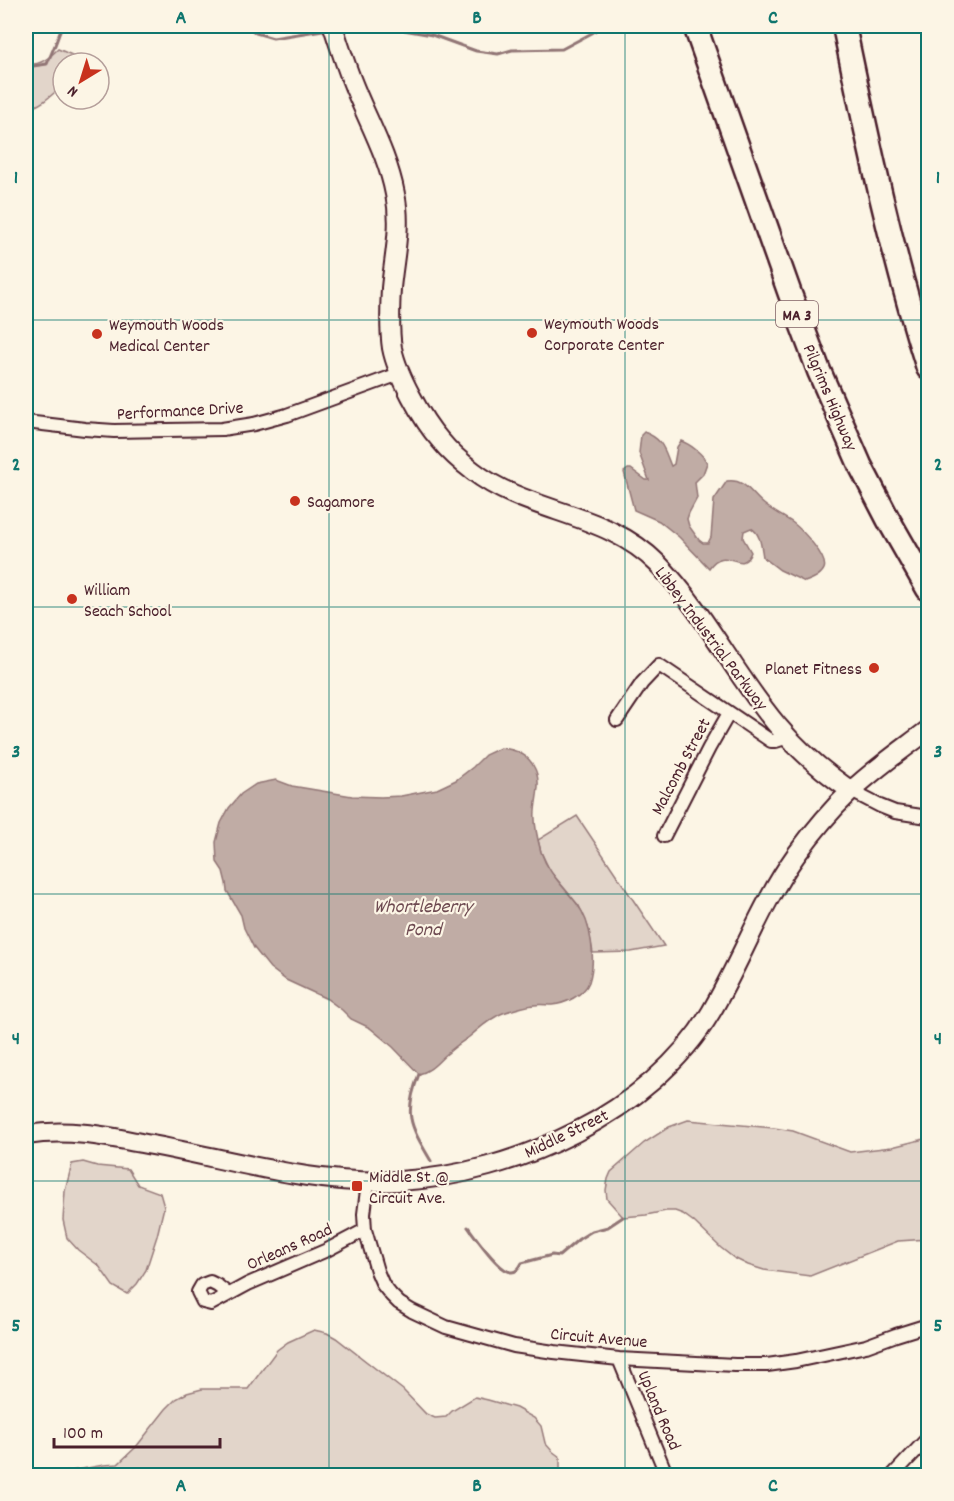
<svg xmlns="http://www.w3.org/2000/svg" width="954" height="1501" font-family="Dekko,sans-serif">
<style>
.green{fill:#e2d5ca;stroke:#967a7a;stroke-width:1.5}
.water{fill:#c0aca5;stroke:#917474;stroke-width:1.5}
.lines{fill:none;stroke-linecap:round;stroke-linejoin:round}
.stream{stroke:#917474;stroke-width:3}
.street-casing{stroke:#4a1f2b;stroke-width:16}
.secondary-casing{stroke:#4a1f2b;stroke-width:22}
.highway-casing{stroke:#4a1f2b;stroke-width:27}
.street{stroke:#fcf5e5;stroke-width:12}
.secondary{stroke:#fcf5e5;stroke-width:18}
.highway{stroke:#fcf5e5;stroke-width:22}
.grid{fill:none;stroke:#0f766e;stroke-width:1.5;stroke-opacity:0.55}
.poi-dot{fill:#c8321e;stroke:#fcf5e5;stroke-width:2}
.labels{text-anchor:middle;stroke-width:4.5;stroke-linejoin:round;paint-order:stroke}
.shield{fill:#fcf5e5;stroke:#7f5f63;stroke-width:1.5}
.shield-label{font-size:16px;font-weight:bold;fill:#4a1f2b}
.poi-label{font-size:18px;fill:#4a1f2b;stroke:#fcf5e5;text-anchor:start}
.street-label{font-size:18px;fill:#4a1f2b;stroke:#fcf5e5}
.water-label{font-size:20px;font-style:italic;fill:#6d4950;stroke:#fcf5e5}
.neatline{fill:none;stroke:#0f766e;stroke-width:2}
.grid-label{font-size:20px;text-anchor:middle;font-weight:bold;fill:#0f766e}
</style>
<rect width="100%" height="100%" fill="#fcf5e5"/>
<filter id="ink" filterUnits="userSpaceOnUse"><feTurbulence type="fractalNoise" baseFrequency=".0167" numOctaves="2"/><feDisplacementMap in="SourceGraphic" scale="12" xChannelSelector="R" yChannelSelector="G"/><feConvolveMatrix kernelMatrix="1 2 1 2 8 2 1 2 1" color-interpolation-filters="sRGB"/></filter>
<g filter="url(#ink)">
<!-- green -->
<path class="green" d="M58,49L72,55V63H63V85C52,95 40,107 26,109V64C40,66 49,58 58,49Z
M577,816L664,946L631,952L593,953L588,927L579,906L550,871L541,852L538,840Z
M688,1120L774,1128L793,1131L850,1152L892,1147L928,1138V1239L898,1241L810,1276L764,1270L748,1265L734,1258L721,1248L694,1222L683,1214L675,1211H666L646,1215L623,1217L607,1199L606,1190L608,1179L611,1172L644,1143L669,1127Z
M83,1162L97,1166L128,1169L138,1185L160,1193L164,1207L157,1236L146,1270L137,1284L127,1294L113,1286L99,1266L78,1250L67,1238L63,1220L65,1191L72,1164Z
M314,1330L327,1333L336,1338L403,1390L426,1414L435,1418L446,1417L452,1411L475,1397L488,1400L516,1408L534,1418L541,1426L545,1443L552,1451L560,1457V1473L558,1476L49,1475L104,1465L118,1464L136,1447L166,1409L176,1399L187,1393L202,1389H248L277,1350L288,1342Z"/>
<!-- water -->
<path class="water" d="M644,432C663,439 664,449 671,466L674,464L677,447L681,441C690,444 703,454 707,463L703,474L695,482L697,498L689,513L687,519L689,526L699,540L703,543H708L711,537L714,500L727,481C746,478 752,496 765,505C774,512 784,517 793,523C801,529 829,558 824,569C821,576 812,579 805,582L780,570L763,557C761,546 761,534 751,528L744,531L743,538L751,552C742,577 726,543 709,568L679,537L659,521L634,510L624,472L628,469H631L646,480H649L639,453L641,435Z
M500,748C514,749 527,753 534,767C542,781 536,796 535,811C534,822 538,841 541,852C548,873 563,886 577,904C592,923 596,960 589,982C584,995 565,1004 552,1005C546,1005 540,1004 534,1005C524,1006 512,1010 503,1013C490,1018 480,1028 469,1037C462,1042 454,1047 448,1053C438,1061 432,1071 419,1074L393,1047L370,1028L351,1019L342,1010L327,999L286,980L270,968L254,948L244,928L241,915L227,891L226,883L223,871L217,862L216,842L221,823L229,808L241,794L256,784L276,780L292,786L352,796L381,797L401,796L437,789L456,780L473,767L485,755Z"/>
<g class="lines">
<!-- stream -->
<path class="stream" d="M247,26L256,33L273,38L329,29
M341,28L381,26L432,35L476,51L498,54L512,50L562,49L592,33L601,26
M26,67L47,64L55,45L62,26
M419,1074C403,1115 410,1125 431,1161
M468,1227C475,1236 500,1273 512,1272C517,1272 520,1267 522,1263L552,1255L559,1256L579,1239L592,1231L608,1227L623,1217
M115,1476L120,1471L128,1476"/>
<!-- street casing -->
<g class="street-casing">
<path id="street" d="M26,422L85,429L114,431L222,429L254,424L287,415L399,374
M617,720L642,683L659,665L771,741H776L788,737
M851,791L880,806L895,812L928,817
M664,836L709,748L729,713
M368,1182L364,1214L365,1230L377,1271L383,1285L391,1295L399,1303L412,1311L446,1327L514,1346L554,1352L619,1359L735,1365H767L796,1361L866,1346L896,1335L928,1325
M228,1294L218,1286L210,1282L202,1285L198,1292L203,1302L211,1304L248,1284L327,1250L365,1230
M619,1359L667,1476
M892,1476L928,1438"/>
</g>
<!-- secondary casing -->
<g class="secondary-casing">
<path id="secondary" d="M333,26C340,48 347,70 356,91C370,125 388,157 395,194C402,226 394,256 391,288C390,307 389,329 392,348C397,374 422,420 440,440C449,451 461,462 473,471C528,514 606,511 658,564C705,612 734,674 777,725C798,750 824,772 851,791
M26,1135C66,1129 101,1135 141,1143C227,1158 312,1186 399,1181C514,1175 651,1113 711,1012C741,961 761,904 796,855C812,833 830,811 850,792C874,769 902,750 928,730"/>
</g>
<!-- highway casing -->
<g class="highway-casing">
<path id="highway" d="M695,26L790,294L819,371L860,465L888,519L928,589
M844,26C868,142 892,255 928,368"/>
</g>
<!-- street -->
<use href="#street" class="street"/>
<!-- secondary -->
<use href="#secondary" class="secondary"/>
<!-- highway -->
<use href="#highway" class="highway"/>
</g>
</g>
<!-- grid -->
<path class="grid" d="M329,26V1476M625,26V1476M26,320H928M26,607H928M26,894H928M26,1181H928"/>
<!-- markers -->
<g class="poi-dot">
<circle cx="532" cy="333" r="6"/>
<circle cx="97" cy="334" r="6"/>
<circle cx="295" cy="501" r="6"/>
<circle cx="72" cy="599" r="6"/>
<circle cx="874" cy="668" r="6"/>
<rect x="351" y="1180" width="12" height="12" rx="3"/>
</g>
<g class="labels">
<!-- shield labels -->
<rect class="shield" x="776" y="301" width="42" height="26" rx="4.5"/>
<g class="shield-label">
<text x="797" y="320">MA 3</text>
</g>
<!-- poi labels -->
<g class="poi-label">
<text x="544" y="329">Weymouth Woods<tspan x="544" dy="21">Corporate Center</tspan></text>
<text x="109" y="330">Weymouth Woods<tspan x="109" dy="21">Medical Center</tspan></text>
<text x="307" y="507">Sagamore</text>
<text x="84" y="595">William<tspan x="84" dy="21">Seach School</tspan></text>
<text x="862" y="674" text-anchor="end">Planet Fitness</text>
<text x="369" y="1182">Middle St @<tspan x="369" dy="21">Circuit Ave.</tspan></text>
</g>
<!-- street labels -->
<g class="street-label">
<text transform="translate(831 397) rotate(67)" y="6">Pilgrims Highway</text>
<text transform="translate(180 410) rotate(-3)" y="6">Performance Drive</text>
<text transform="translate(712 638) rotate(53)" y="6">Libbey Industrial Parkway</text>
<text transform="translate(680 766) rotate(-62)" y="6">Malcomb Street</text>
<text transform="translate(566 1133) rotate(-26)" y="6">Middle Street</text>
<text transform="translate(289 1246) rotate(-24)" y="6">Orleans Road</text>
<text transform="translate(599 1337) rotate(5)" y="6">Circuit Avenue</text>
<text transform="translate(660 1410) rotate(67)" y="6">Upland Road</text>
</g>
<!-- water labels -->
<g class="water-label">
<text x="423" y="912">Whortleberry<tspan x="423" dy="23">Pond</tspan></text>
</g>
</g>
<!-- margin -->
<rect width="954" height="1501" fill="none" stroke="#fcf5e5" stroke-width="66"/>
<!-- north arrow -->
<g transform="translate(81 81) rotate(218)"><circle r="28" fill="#fcf5e5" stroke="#b59f9b" stroke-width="1.5"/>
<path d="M0-4.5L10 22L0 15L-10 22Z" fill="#c8321e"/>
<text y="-9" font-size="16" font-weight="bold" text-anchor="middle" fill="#4a1f2b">N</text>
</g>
<!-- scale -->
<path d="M54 1438v9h166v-9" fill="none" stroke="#4a1f2b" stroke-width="3"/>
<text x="63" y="1438" font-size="18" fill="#4a1f2b" stroke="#fcf5e5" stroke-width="4.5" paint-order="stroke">100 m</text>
<rect x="33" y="33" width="888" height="1435" class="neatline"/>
<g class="grid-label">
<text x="181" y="23">A</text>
<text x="477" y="23">B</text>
<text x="773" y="23">C</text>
<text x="16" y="183">1</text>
<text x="938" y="183">1</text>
<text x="16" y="470">2</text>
<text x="938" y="470">2</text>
<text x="16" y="757">3</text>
<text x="938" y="757">3</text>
<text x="16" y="1044">4</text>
<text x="938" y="1044">4</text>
<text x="16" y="1331">5</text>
<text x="938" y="1331">5</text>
<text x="181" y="1491">A</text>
<text x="477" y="1491">B</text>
<text x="773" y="1491">C</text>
</g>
</svg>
